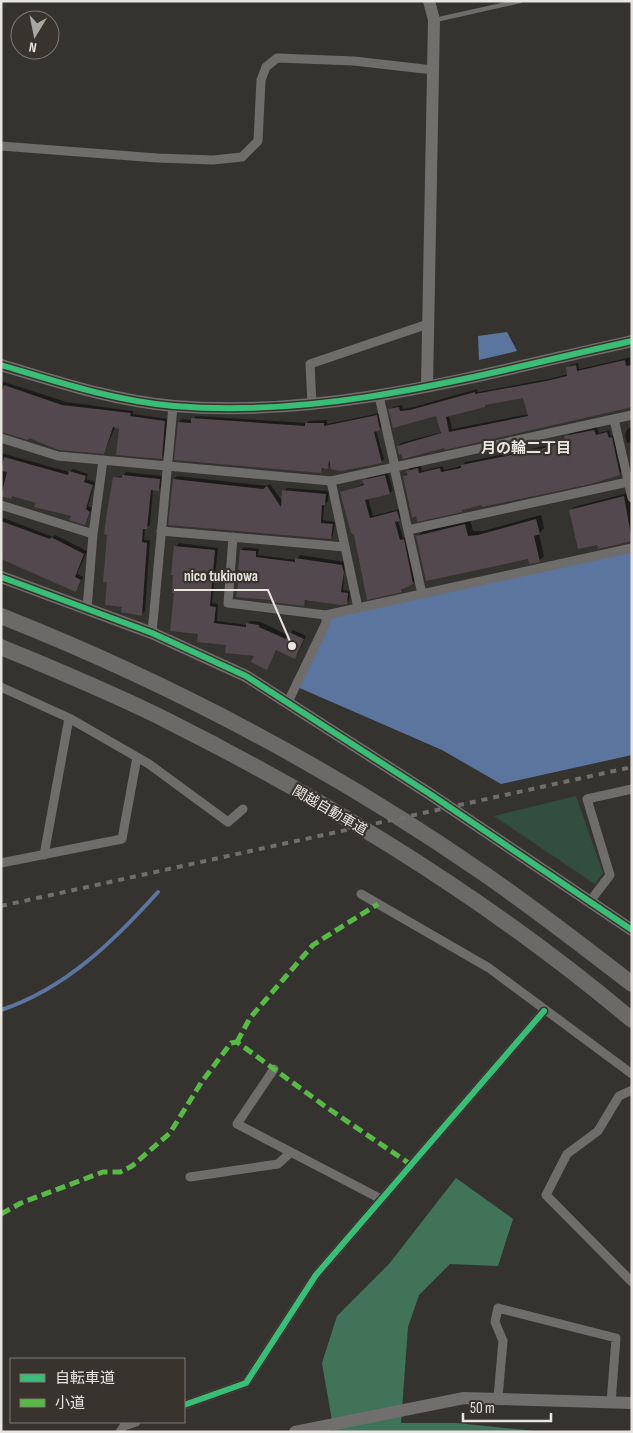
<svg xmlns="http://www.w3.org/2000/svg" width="633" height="1433" font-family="'Sofia Sans Condensed','Noto Sans JP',sans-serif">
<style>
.green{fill:#324e3f}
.forest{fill:#417359}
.water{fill:#5c759e}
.shadow{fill:#0007;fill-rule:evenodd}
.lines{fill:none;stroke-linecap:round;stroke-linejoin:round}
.stream{stroke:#5c759e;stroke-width:4}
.building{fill:#53484d;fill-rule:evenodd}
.lane{stroke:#6f6d6c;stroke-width:4.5}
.street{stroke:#6f6d6c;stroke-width:9}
.secondary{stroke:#716f6d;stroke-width:12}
.highway{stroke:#6c6a68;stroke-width:16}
.rail{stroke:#716f6e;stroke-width:4;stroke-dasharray:6 6;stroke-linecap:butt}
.quiet{stroke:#58b947;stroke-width:5;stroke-dasharray:10 5;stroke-linecap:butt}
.cycleway-casing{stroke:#38332d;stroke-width:9}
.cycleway{stroke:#3abd76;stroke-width:6}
.labels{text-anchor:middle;stroke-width:4.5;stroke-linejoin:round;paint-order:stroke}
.street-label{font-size:14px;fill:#e8e5e1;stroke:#38332d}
.neighbourhood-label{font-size:15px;font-weight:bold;fill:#e8e5e1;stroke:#38332d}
.leader{fill:none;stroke:#e8e5e1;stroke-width:2}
.callout-dot{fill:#e8e5e1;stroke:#38332d;stroke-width:2}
.callout-label{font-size:15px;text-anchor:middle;font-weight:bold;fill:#e8e5e1;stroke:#38332d;stroke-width:4.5;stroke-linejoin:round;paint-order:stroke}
</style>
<rect width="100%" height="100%" fill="#353330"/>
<!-- green -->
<path class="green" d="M576,796L603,873L595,884L494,816Z"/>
<!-- forest -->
<path class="forest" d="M456,1178L513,1219L498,1266L450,1264L419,1295L408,1327L401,1423H456L546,1432H334L322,1363L337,1316L389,1264Z"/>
<!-- water -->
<path class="water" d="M507,332L517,351L479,360L478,336Z
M632,548V755L501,784L442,750L295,686L326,615Z"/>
<!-- shadow -->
<path class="shadow" d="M632,357V406L445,446H398L401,443L442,432L437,415L394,427L390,410L393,407L402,405L403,409L414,407L477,389L478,392L549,379L568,374L567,368L570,365L578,363L579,369ZM524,397L529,414L452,429L449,415L485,406L487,403Z
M1,381L66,402L133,411V414L168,419L164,455L161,458L121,428L115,427L104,453L1,431Z
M380,413L383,426L376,430L384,459L381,462L331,464L328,467H324L321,472L179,422L182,419L192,420L196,416L307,423L309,421L327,420V424Z
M632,426V442L627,443L625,435L627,430Z
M597,427L599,433L610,430L611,436L614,435L622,471L619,474L483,503L465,507L462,511L404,476L410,468L421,466L422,471L443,466L444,470L462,466L465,462L545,446L566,440L569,434Z
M1,453L69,472L73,469L88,474L86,479L95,482L88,506L92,508L87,520L84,523L72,515L37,502L13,495L10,497L1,495Z
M126,472L162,476L161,487L158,490L153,489L150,525L145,528L144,540H150L145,611L142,614L114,478H128L116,476H123Z
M388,473L393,490L390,493L368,498L373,516L400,509L402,517L398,521L403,538L406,537L416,580L401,591L368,598L355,534L341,493L365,483L367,478Z
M177,476L267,486L270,484L283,502L284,491L287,488L329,491L328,501L324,504L323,520L335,522L333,535L330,538L174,479Z
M628,493L632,500V539L627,541L598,543L571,510L574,507Z
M541,515L544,528L539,534L544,556L539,561L417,537L422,532L470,520L473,531H483Z
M1,517L53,537L55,535L87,551L77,574L83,577L78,588L76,591L1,558Z
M179,543L218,548L212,603L218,604L217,621L247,625L250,621L261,622L289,636L293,630L306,636L298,654L295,657L277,649L266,668L256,655L200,633L175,592L176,546Z
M244,547L259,549L258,555L296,560L300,555L345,562L343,590L350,591L349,600L346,603L307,599L303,605L241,569V550Z"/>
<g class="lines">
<!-- stream -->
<path class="stream" d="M1,1010C65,989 114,941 158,892"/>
</g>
<!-- building -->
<path class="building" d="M625,360L626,366L632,365V407L445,450L444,448L403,459L401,454L399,455L397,446L441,433L436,416L393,428L388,409L399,407L400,411L410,410L475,392V394L546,381L567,376L566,367L576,365L577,371ZM523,398L528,416L449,432L446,417L485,407V405Z
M4,385L62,405L131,413L130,416L165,421L162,459L116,455L119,429L113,427L104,454L59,450L29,438L28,440L1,432V394Z
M377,415L380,430L374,432L382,463L341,471L331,469L329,460L328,469L322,468L321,473L174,460L178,422L191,423V418L305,426V423H324V426Z
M594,430L596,435L607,432L609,438L612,437L620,475L591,484L482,507V505L462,510V512L417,522L416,516L412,518L403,476L407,475L406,471L418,468L419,473L440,468L441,472L461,468V465L541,449L565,442L564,436Z
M4,457L68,475L69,471L86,476L84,482L93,485L86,509L90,512L85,525L69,520L71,516L34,507L36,503L12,496L11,499L1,496L7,472L1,471Z
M122,475L160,479L159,491L151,490L147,529H143L142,542L147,543L142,616L121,612L122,607L105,605L107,582H103L107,535L104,534L107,512L113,477L122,478Z
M385,475L390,494L365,500L370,518L397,511L400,521L395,522L400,540L404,539L413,584L401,590L402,592L367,600L354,535L351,533L340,492L364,485L362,480Z
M173,479L263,489L267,486L281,507L282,490L326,494L325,505H322L321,523L333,524L331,539L168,525Z
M624,496L632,541L598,549L597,545L578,549L569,510Z
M536,519L540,534L534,536L540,562L529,564L528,559L426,581L416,536L465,524L468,536L478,535Z
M1,521L50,539L51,537L84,554L75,577L81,580L76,592L1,559Z
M174,546L215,550L210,606L216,607L214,623L246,627V623L259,625V627L286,639L289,632L304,639L295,659L276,650L267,670L251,662L254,656L225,653L226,645L197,642L198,634L170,631L174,593H172L173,575H171Z
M240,550L256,551V557L295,562V558L342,565L344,572L341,592L348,593L347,604L341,605L305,600L304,606L271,602V600L236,597L240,570H238Z"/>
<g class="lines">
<!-- lane -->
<path class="lane" d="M435,20L520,1"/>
<!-- street -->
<path class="street" d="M1,146L157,158L213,160L242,157L258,141L261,80L266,67L277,58L354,61L433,70
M379,396L395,467
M312,405L310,364L428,324
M614,419L632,498
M1,438L58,456L331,481L632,415
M394,467L422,594
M331,481L358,608
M1,505L93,534
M408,530L628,482
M161,531L345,547
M233,537L228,603L326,615L632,548
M87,609L93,534L103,460
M152,633L173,406
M1,687L69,718L149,764L228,822L243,809
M288,702L326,623V615
M44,855L69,718
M1,863L122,839L137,757
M361,894L489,968L632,1074
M591,900L610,875L587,799L632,789
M274,1069L237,1124L381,1199
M632,1090L619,1096L598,1131L567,1154L546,1195L632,1282
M190,1177L278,1164L291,1152
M498,1397L503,1341L495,1322L498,1308L616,1338L611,1403
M184,1405L246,1383L316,1275L544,1011
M120,1432L124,1426L136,1422"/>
<!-- secondary -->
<path class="secondary" d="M1,365C58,382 115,401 174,406C329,419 481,374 632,341
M427,386L434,20L429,1
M1,577L152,633L246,676L430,794L632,930
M295,1432L464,1398L632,1403"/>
<!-- highway -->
<path class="highway" d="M1,616C170,683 334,770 483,873C534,908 583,946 632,984
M1,647C58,671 115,694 170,722C333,804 492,902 632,1020"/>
<!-- rail -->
<path class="rail" d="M1,906L632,767"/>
<!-- quiet -->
<path class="quiet" d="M237,1042L250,1018L313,945L378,904
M1,1214L21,1203L103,1172H120L132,1166L170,1133L201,1083L231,1043L237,1042L326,1107L410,1164"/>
<!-- cycleway casing -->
<g class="cycleway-casing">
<path id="cycleway" d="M1,365C58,382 115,401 174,406C329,419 481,374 632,341
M1,577L152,633L246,676L430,794L632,930
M184,1405L246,1383L316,1275L544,1011"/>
</g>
<!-- cycleway -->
<use href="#cycleway" class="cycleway"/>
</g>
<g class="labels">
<!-- street labels -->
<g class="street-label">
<text transform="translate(330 810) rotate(30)" y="5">関越自動車道</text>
</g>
<!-- neighbourhood labels -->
<g class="neighbourhood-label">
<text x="526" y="453">月の輪二丁目</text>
</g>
</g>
<!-- callouts -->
<path class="leader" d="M292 646L268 590H174"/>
<circle class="callout-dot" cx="292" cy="646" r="5"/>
<g class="callout-label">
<text x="221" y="581">nico tukinowa</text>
</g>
<!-- border -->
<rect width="633" height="1433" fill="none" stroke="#e8e5e1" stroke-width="5"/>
<!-- legend -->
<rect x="10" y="1358" width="175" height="65" fill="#38332d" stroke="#7e7a75"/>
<rect x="20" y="1374" width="25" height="8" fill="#3abd76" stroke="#7e7a75"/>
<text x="55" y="1383" font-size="15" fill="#e8e5e1">自転車道</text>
<rect x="20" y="1399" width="25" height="8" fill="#58b947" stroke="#7e7a75"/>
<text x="55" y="1408" font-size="15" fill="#e8e5e1">小道</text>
<!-- north arrow -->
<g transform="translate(35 35) rotate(190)"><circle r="24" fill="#38332d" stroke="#7e7a75"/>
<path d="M0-4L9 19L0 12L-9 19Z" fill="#a9a7a3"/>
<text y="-8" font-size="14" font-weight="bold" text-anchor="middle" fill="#e8e5e1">N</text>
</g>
<!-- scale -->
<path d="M463 1413v8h88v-8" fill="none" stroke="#e8e5e1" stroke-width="2.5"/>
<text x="470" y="1413" font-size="15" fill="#e8e5e1" stroke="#38332d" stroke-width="4" paint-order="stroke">50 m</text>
</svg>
